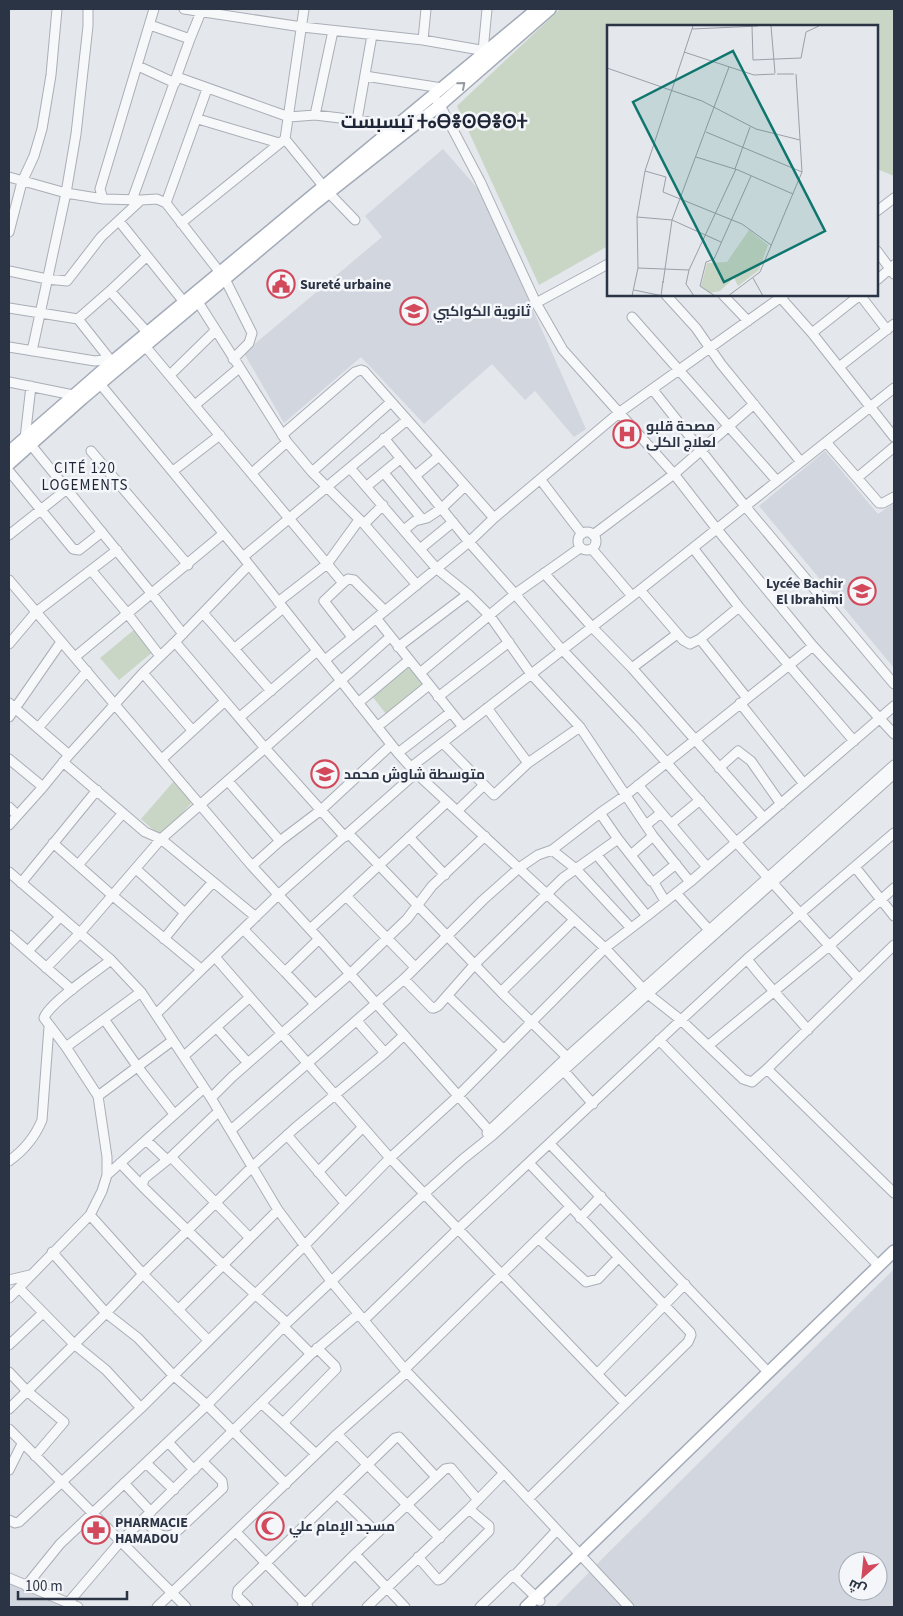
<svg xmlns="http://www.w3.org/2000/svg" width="903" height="1616" font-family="'Source Sans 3',Cairo,'Noto Sans Tifinagh',sans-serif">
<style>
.built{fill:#d2d6de;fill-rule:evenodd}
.green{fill:#c9d6c5}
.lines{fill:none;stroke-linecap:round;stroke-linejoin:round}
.minor-casing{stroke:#a9aeb7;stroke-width:11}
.major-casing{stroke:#a3abb8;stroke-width:14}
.minor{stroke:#f7f8fa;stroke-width:9}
.major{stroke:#fff;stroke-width:11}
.oneway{stroke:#959aa2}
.labels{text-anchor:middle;stroke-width:5;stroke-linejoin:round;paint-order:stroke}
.poi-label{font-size:14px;font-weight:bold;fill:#2b3445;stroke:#f4f6f9;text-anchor:start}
.neighbourhood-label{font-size:15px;letter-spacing:1px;fill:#1d2536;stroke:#f4f6f9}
.district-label{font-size:19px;font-weight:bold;fill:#1d2536;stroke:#f4f6f9}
.inset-road{fill:none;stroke:#9a9fa9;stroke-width:1}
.view{fill:#0f766e;fill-opacity:0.15;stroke:#0f766e;stroke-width:2.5}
.inset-edge{fill:none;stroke:#2b3445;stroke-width:2.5}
</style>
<rect width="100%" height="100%" fill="#e4e7ec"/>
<!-- built -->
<path class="built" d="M443,149L480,191L586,429L574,437L535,391L525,400L492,364L424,424L361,357L284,423L244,353L382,237L365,216Z
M825,451L878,514L894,503V668L759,506Z
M894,1269V1607H555L607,1554ZM848,1561H878V1591H848Z
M9,1580L70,1607H9Z"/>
<!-- green -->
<path class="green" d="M560,9H894V176L877,169V26H608V246L539,285L457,106Z
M135,629L154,651L119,680L100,658Z
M410,665L424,683L386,714L372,696Z
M174,781L195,799L161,837L141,819Z"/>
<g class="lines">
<!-- minor casing -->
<g class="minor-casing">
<path id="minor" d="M184,9L302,27L423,40L486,51
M150,25L190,39
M423,40L426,9
M483,51L487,9
M138,66L175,83
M365,76L442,88
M177,77L289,117L315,115L357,120L397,126
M436,100L440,105L480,181L536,303L563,350L674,474L716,528L813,646L894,734
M315,115L333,31
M198,119L279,143
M357,120L372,35
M285,139L329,193L355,220
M9,177L66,193L103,199L141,200L157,199L166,203L225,279L252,333L249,343L233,359
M103,199L100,189L154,9
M132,200L190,39L201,12
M166,203L207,89
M877,211L894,198
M119,221L184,302
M181,223L285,139L304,9
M9,232L22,182L34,156L42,129L51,75L57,9
M877,251L894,274
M9,271L47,279L67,281L101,237L141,200
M877,280L894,265
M110,291L147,332
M666,295L696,328L721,364L801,462
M723,295L748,321
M860,295L887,330
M781,298L812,333L894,437
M198,302L287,442L312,472L364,524L417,585
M536,303L608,264
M9,308L78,319L112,362
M632,317L777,481
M78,319L110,291L146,257
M812,333L860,295
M145,346L343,583L348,579L354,580L385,611
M9,347L95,361L110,359
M32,351L66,193L76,134L88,26V9
M839,367L894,324
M170,375L215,331
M96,379L243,557L398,753L416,773L457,811L605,948L648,994L681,1020L458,1229L364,1320
M9,382L78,396
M653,390L745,506L894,684
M195,405L239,368
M282,435L355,372L361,370L364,371L494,518
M25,438L31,386
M384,438L469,542L515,594L557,644L638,730L736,842L859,979
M826,442L879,503H883L894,497
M31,445L152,594L183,634
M91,451L188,565
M350,468L437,569L468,594L490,616L531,674L580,727L653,836L690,882
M9,471L73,549L79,550L102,532
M173,471L220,435
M312,472L391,402
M252,473L287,442
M384,473L422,519
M415,476L439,456
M857,478L894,447
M540,479L582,534
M367,486L400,459
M364,524L383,505
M404,530L415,521L427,518L442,508L465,486
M578 541a9 9 0 1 1 18 0a9 9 0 1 1-18 0Z
M9,535L67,489
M593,535L674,474L754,404
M693,548L739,607L854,741
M420,549L453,522
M592,549L632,596
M117,550L91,570L127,613L160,656
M243,557L407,420
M544,573L592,627L632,668L764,818
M9,580L252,866L319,939L493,1135
M343,583L324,601L352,637
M640,590L683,640L690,644L700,639
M278,602L327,564L359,520
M739,607L700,639L747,698
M203,613L271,691
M376,618L463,727
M175,642L265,748L390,637
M9,644L36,612L91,570
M398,647L468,594
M234,649L283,608
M75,657L223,534
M325,660L469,542L494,518L620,412L784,295
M632,668L677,634
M143,673L192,730
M420,673L515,594L580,548
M438,697L509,642
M9,703L69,755
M358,703L409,660
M740,703L804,784
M487,708L528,763
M9,717L61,642
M240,717L317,651
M377,727L429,685
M38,728L87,671
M443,743L494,795L528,763L580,727
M398,753L451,712
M9,759L43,787
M162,759L225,701
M63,762L145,832L161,839L256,917
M411,767L640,590L894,388
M719,768L738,751L751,761L781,804
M228,781L280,841
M638,785L707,867
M9,807L17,815
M457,811L484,785
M600,813L618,839L651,881H655L676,864
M671,824L700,800
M9,825L43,787L69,755L143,673L175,642L249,565
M646,825L661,813
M894,833L747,959L681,1020L743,1079L752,1082L767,1069L894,945
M349,834L501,992L567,1057
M409,837L445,875
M53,843L113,896L201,969
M552,850L576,869L631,928
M631,855L653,836
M78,865L123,813
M252,866L280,841L321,810L391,745
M855,867L894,916
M136,869L185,913L213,882
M9,872L111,960L141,992L211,1098L278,1210L331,1281L407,1372L504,1473L629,1607
M653,881L665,901
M21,883L97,790
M676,893L709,930
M346,896L447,802
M647,916L690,882L894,706
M243,929L285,972
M310,929L346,896L415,967
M9,935L72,990
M164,939L185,913
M28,951L60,917
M215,957L390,1158L625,1403
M747,959C766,984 788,1006 808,1030
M46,968L80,933L161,839L265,748L345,837
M404,979L432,1008H434L438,1006L475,964L563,878L618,839
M501,992L574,920
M448,996L503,1049
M315,1004L285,972L319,939
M156,1014L278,895L416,773
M104,1019L137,1066L174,1114
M357,1021L385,1053
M216,1027L248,1063
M659,1040L879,1266
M709,1045L829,946L894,888
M66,1047L141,992
M184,1056L250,997
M767,1069L894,1193
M564,1071L593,1104
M98,1096L172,1041
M211,1098L232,1077L350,974L407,919L432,886L485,836
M219,1111L171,1157L145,1178L143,1182V1187L223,1265L287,1323
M231,1130L404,979L483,900L519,868L538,855L552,850L600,813L626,795L813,646
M487,1133L567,1057L643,989L894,765
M287,1135L345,1203
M146,1140L167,1160
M550,1144L768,1372
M171,1157L250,1238
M9,1161C23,1151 35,1137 42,1120L49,1027
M120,1163L143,1187
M318,1172L363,1127
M107,1175L204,1088
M90,1215L143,1274L208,1340
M580,1218L601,1196
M538,1238L586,1282L598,1279L618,1258
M52,1252L106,1313L138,1338L173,1375L207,1405L286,1484
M9,1280L30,1275
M19,1288L74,1344L106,1370L141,1408
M9,1298L90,1215L102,1191L107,1175V1157L98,1096L66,1047L44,1018C49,1003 97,971 111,960
M178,1310L278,1210
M284,1327L311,1354
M9,1345L43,1313
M405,1369L570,1207
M9,1372L27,1391L64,1422L35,1456
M597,1374L685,1284
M261,1403L283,1423
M9,1409L106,1313L143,1274L252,1167L295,1128L385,1053L404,1035
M9,1429L186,1607
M337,1434L440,1538
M168,1442L194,1470
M316,1454L283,1423L336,1369L335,1366L317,1348
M146,1463L174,1490
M9,1470L22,1444
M124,1483L151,1512
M338,1495L377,1533
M528,1499L688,1342L691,1335L690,1332L529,1163
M144,1519C153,1529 160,1541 174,1534L221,1490L223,1488L222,1481L203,1462
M9,1520L15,1523L19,1522L141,1408L304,1246L390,1158L458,1096L605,948L647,916L597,855
M236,1532L308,1607
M355,1554L405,1607
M418,1557L438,1580L441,1579L489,1531V1526L469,1509
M515,1575L557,1530
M9,1578L78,1607
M26,1586L60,1544L207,1405L287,1323L424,1194L463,1159L493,1135L648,994L894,774
M68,1603L120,1542L311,1354L358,1314
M157,1607L337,1434L407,1372
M248,1607L237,1596L238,1590L395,1438L399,1437L436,1477
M302,1607L355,1554L445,1469L451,1468L478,1500
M367,1607L469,1509L504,1473
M480,1607L513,1575L540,1601"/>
</g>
<!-- major casing -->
<g class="major-casing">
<path id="major" d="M9,452L112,362L537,9
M9,464L83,398L313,205L440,105L550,9
M526,1607L894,1251"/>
</g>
<!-- minor -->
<use href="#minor" class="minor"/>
<!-- major -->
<use href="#major" class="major"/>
</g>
<!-- one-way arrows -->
<defs><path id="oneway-chevron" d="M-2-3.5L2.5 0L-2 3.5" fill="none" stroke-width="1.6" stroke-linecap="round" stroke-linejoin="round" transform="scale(1.25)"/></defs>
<use class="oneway" href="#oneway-chevron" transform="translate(462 85) rotate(-41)"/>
<!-- icons -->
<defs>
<g id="civic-ring" transform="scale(1.4375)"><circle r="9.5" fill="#f4f6f9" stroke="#d1495b" stroke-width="1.5"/><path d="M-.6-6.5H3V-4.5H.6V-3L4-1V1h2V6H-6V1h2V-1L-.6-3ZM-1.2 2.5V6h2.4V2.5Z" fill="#d1495b"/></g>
<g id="school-ring" transform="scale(1.4375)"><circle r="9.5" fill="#f4f6f9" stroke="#d1495b" stroke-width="1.5"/><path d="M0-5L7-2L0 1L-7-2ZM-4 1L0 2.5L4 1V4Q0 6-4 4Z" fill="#d1495b"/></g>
<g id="hospital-ring" transform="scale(1.4375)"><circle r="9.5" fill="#f4f6f9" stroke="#d1495b" stroke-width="1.5"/><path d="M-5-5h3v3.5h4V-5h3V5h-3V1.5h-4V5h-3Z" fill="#d1495b"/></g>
<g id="mosque-ring" transform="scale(1.4375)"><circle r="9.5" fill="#f4f6f9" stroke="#d1495b" stroke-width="1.5"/><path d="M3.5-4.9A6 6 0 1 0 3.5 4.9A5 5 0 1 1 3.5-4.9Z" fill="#d1495b"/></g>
<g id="pharmacy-ring" transform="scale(1.4375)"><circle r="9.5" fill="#f4f6f9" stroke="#d1495b" stroke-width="1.5"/><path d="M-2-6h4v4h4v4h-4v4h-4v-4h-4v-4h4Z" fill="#d1495b"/></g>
</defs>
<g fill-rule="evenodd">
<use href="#civic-ring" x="281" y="284"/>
<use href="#school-ring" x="414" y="311"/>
<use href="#hospital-ring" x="627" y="434"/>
<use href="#school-ring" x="862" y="591"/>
<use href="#school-ring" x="325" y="774"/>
<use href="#mosque-ring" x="270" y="1526"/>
<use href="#pharmacy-ring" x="96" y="1530"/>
</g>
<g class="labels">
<!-- poi labels -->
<g class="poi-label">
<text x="300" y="289">Sureté urbaine</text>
<text x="433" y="316">ثانوية الكواكبي</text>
<text x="646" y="431">مصحة قلبو<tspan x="646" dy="16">لعلاج الكلى</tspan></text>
<text x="843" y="588" text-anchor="end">Lycée Bachir<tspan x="843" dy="16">El Ibrahimi</tspan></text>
<text x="344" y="779">متوسطة شاوش محمد</text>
<text x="115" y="1527">PHARMACIE<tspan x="115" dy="16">HAMADOU</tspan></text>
<text x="289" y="1531">مسجد الإمام علي</text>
</g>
<!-- neighbourhood labels -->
<g class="neighbourhood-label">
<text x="85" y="473">CITÉ 120<tspan x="85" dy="17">LOGEMENTS</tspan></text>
</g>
<!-- district labels -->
<g class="district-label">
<text x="434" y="128">تبسبست ⵜⴰⴱⴻⵙⴱⴻⵙⵜ</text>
</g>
</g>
<!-- overview -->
<g transform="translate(607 25)">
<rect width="271" height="271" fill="#e4e7ec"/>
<path d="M142,205L161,220L152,245L131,261L127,253L113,266L102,268L94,261L100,238L120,237Z" fill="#c9d6c5"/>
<path class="inset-road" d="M145,1L146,35L194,33L199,7L212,1M164,1L168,48M85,4L151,1M77,27L147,50L168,49M0,43L95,76L149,104L193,115M170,49H187M99,107L195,147M89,132L131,145L186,169M128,144L143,102M38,146L59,152L56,167L135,199L164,220M30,192L65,195L114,217M31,243L82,245M146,253L156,271M56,258L65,195L122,42M27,265L56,271M25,271L31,243L30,192L38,146L86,1M54,271L56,256M87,271L79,259L82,245L129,144M108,271L93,261L99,237L107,234L144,151M121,271L153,247L195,147L189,49"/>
<path class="view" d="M126,26L218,206L117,257L26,77Z"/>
<rect width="271" height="271" class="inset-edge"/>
</g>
<!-- border -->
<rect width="903" height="1616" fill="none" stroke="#2b3445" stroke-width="20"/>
<!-- north arrow -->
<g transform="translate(863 1576) rotate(207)"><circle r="24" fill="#f4f6f9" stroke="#a4a8b1"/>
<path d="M0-4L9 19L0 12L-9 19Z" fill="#d1495b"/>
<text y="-8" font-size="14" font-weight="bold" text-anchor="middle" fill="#2b3445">ش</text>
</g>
<!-- scale -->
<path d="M18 1591v8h109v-8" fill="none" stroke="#2b3445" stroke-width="2.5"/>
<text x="25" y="1591" font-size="15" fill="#2b3445" stroke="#f4f6f9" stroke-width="4" paint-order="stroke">100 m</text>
</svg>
